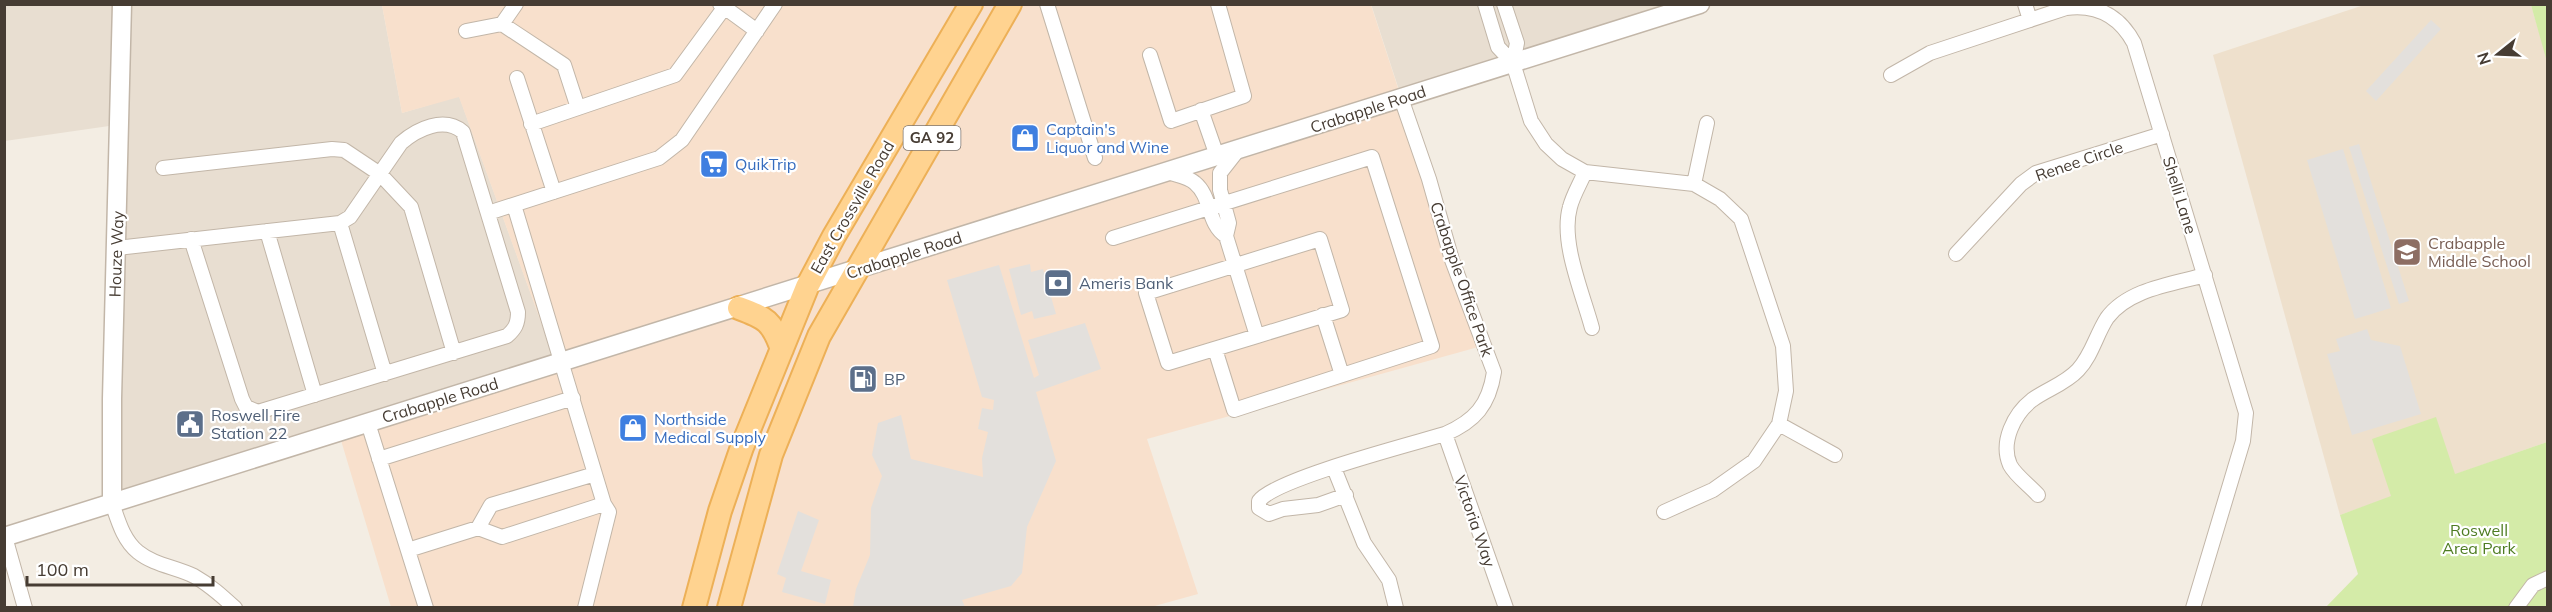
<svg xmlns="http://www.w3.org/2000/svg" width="2552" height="612" font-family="Mulish,sans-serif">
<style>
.residential{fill:#e8ded1}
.commercial{fill:#f8e0cc}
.education{fill:#eee0cc}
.green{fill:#d4eba8}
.parking{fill:#e3e0dc}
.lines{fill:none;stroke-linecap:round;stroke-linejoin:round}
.minor-casing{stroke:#c2b6a8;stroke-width:16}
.tertiary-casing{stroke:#c2b6a8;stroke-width:21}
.primary-casing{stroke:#edb057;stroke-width:26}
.minor{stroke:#fff;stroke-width:14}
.tertiary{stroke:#fff;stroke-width:18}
.primary{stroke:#ffd390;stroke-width:22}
.labels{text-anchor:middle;stroke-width:4.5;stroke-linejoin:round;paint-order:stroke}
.shield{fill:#fff;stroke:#7e7670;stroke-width:1.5}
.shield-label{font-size:15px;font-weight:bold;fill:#463c33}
.street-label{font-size:16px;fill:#463c33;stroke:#fff}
.shop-label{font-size:16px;fill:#366cbe;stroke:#fff;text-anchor:start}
.education-label{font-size:16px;fill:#785e54;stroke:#fff;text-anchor:start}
.service-label{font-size:16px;fill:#4e5e75;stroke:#fff;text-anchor:start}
.park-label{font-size:16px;fill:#4e7c22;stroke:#fff}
</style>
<rect width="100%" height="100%" fill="#f3ede3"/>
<!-- residential -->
<path class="residential" d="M1371,4L1688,5L1399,90Z
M4,5H382L402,113L459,96L558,369L104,501L116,125L5,141Z"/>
<!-- commercial -->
<path class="commercial" d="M382,5H1371L1482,346L1147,439L1198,594L1151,607H391L340,437L558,369L459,97L402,113Z"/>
<!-- education -->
<path class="education" d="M2364,5H2531L2548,62L2547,442L2340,515L2213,55Z"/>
<!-- green -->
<path class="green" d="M2531,5H2547V62Z
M2436,417L2455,474L2547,442V607L2325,608L2358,574L2340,515L2391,496L2372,439Z"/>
<!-- parking -->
<path class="parking" d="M2431,20L2441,29L2376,101L2366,91Z
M2359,144L2409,301L2399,304L2349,147Z
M2343,149L2391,308L2355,319L2307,160Z
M1030,264L1031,272L1043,269L1056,314L1034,319L1032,311L1021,315L1009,269Z
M999,265L1034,378L1039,375L1028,340L1085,323L1101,369L1036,392L1056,461L1027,527L1022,573L1011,586L962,600L965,607H853L856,589L870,555L871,508L882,476L872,455L878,423L901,415L911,459L983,477L982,458L988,432L978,429L982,408L993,410L994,400L982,397L947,280Z
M2367,329L2371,340L2400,346L2421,414L2352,435L2327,354L2340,351L2336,339Z
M798,511L819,520L801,571L831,580L825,604L782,592L786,578L777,574Z"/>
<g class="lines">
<!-- minor casing -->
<g class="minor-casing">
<path id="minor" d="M720,4L757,31
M1047,4L1095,158
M1485,4L1498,47L1513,63L1531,121L1546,144L1562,159L1585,172L1694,184L1720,199L1741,219L1783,346L1786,391L1779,424L1754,461L1713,490L1664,512
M1504,4L1517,43L1513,63
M2025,4L2030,20
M502,24L564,65L578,108
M466,31L502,24L516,4
M1150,55L1171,121L1244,96L1218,4
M1891,75L1930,53L2066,8C2096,4 2119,15 2134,43L2246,413L2243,441L2193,608
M517,78L554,192
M1201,110L1217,156
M531,124L675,75L724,8
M1238,150L1220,173V190L1229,223L1226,236L1257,336L1168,363L1146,293L1320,239L1342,310L1257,336
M163,168L332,149L344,150L380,174L411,207L454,353
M1168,172C1176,175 1189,177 1195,183C1212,197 1207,224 1226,236
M1585,172C1580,184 1573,195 1570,207C1560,242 1583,294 1592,328
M1694,184L1707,123
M514,205L604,504L609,512L585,608
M488,213L659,158L682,140L775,4
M340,223L385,374
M267,231L315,395
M1113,238L1372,157L1432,346L1234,410L1215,349
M117,248L340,223L350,217L401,143C417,129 444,116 463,132L518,312C518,324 515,329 507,336L258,412L246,407L242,399L191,239
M1956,254L2021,184L2036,173L2162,134
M1323,315L1342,375
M368,423L426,608
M1779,424L1835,455
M1445,434L1506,608
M379,459L573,398
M1334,468L1364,543L1389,580L1396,608
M1346,495L1318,505L1283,509L1269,514L1259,508V501C1275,479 1412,444 1445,434C1475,421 1489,405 1494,372L1452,260L1429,179L1401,98
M2038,495C2030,486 2015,475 2010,465C2000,442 2014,414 2032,400C2047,389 2065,384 2078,370C2092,355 2096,335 2107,318C2128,289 2173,284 2205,275
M112,503C118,520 123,540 138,552C154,565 176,567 194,576C210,585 222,596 235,608
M478,528L491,505L595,474
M5,537L25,608
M408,550L478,528L502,537L604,504
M2516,608L2533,585L2548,578"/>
</g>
<!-- tertiary casing -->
<g class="tertiary-casing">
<path id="tertiary" d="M112,503V399L122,4
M4,537L1700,4"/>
</g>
<!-- primary casing -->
<g class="primary-casing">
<path id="primary" d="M739,308C766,318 772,321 782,349
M694,608L720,511L742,447L807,287L834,236L971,4
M729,608L771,455L819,336L1010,4"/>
</g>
<!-- minor -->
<use href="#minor" class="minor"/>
<!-- tertiary -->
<use href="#tertiary" class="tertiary"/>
<!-- primary -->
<use href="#primary" class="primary"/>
</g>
<!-- icons -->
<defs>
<g id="shop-square" transform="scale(1.5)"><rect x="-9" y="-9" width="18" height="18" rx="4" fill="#3f7fe0" stroke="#fff"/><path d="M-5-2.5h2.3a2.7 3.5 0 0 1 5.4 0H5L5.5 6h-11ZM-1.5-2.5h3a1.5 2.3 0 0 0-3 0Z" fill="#fff"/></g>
<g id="supermarket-square" transform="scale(1.5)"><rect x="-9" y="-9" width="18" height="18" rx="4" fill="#3f7fe0" stroke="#fff"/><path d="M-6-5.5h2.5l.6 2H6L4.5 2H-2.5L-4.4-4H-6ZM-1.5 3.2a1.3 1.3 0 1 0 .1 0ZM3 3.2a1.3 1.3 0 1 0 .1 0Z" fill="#fff"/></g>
<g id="school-square" transform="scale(1.5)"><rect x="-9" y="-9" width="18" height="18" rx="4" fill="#8d6e63" stroke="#fff"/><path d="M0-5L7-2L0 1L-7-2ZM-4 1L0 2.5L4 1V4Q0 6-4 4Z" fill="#fff"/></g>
<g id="bank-square" transform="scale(1.5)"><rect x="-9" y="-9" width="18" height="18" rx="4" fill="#5c6f8a" stroke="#fff"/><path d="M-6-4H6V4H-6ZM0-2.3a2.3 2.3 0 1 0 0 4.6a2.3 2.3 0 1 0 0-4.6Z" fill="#fff"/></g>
<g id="fuel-square" transform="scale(1.5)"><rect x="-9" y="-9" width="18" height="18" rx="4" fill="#5c6f8a" stroke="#fff"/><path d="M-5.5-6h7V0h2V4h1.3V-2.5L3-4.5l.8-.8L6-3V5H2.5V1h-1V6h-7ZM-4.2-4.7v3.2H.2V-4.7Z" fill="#fff"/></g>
<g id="civic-square" transform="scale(1.5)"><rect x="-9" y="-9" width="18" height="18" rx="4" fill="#5c6f8a" stroke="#fff"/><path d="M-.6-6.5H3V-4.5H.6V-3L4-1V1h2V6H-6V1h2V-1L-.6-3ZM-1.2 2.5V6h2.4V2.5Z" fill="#fff"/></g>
</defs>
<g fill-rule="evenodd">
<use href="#shop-square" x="1025" y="138"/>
<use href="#supermarket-square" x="714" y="164"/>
<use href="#school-square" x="2407" y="252"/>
<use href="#bank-square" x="1058" y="283"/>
<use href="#fuel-square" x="863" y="379"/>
<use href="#civic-square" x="190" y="424"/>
<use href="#shop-square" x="633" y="428"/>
</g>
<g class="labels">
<!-- shield labels -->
<rect class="shield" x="903.5" y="126" width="57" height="24" rx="4.5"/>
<g class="shield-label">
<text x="932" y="143">GA 92</text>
</g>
<!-- street labels -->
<g class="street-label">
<text transform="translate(1368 109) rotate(-18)" y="6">Crabapple Road</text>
<text transform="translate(2079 161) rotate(-19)" y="6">Renee Circle</text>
<text transform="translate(2180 195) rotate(73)" y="6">Shelli Lane</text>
<text transform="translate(852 207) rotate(-60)" y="6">East Crossville Road</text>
<text transform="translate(116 254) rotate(-88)" y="6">Houze Way</text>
<text transform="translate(904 255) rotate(-18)" y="6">Crabapple Road</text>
<text transform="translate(1462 279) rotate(71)" y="6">Crabapple Office Park</text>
<text transform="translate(440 400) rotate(-17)" y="6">Crabapple Road</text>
<text transform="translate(1475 521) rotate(71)" y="6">Victoria Way</text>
</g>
<!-- shop labels -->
<g class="shop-label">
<text x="1046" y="135">Captain's<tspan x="1046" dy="18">Liquor and Wine</tspan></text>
<text x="735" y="170">QuikTrip</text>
<text x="654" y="425">Northside<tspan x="654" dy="18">Medical Supply</tspan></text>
</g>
<!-- education labels -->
<g class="education-label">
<text x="2428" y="249">Crabapple<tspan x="2428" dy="18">Middle School</tspan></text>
</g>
<!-- service labels -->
<g class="service-label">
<text x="1079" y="289">Ameris Bank</text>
<text x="884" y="385">BP</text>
<text x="211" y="421">Roswell Fire<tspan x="211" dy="18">Station 22</tspan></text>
</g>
<!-- park labels -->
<g class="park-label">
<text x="2479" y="536">Roswell<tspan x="2479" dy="18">Area Park</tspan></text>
</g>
</g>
<!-- border -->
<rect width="2552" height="612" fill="none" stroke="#463c33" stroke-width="12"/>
<!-- north arrow -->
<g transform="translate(2498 54) rotate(252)" stroke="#ffffff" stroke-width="4.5" paint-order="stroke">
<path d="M0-4.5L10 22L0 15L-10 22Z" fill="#463c33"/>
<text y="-9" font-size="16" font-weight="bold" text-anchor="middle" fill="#463c33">N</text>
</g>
<!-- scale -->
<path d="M27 576v9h186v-9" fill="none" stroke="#463c33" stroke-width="3"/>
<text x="36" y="576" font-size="18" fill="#463c33" stroke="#ffffff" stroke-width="4.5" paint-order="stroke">100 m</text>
</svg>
